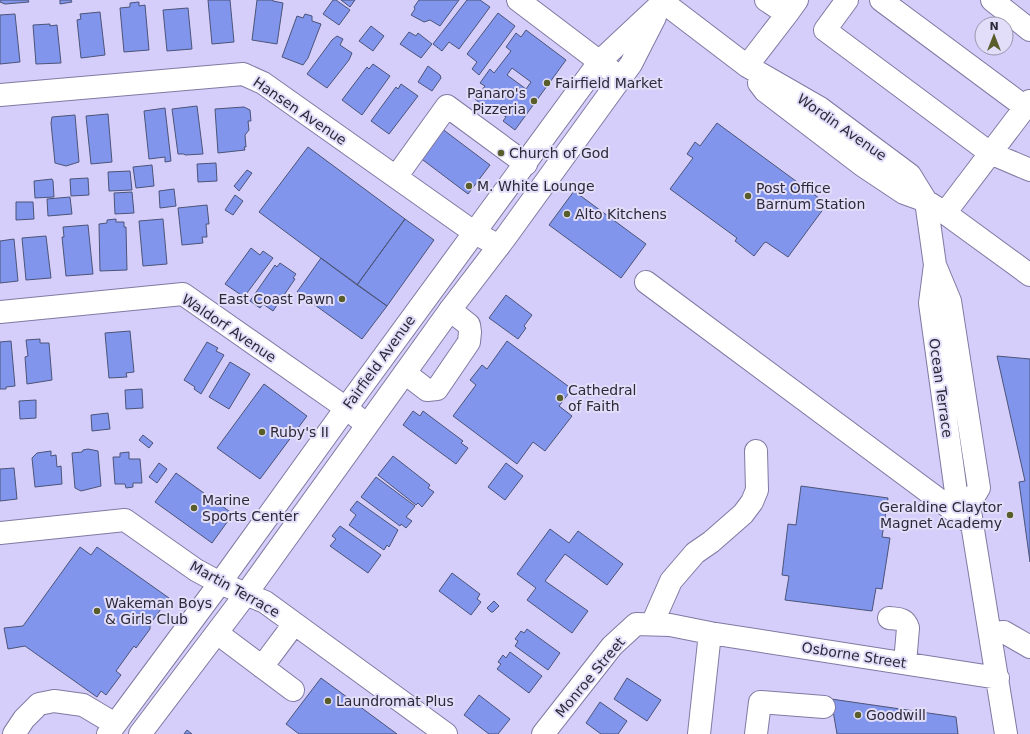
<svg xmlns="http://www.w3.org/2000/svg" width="1030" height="734" font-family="'DejaVu Sans',sans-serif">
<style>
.building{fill:#8295ed;stroke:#4b5478;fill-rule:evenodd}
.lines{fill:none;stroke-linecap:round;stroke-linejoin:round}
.minor-casing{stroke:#8179a2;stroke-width:24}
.major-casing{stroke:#8179a2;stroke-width:24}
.minor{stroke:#fff;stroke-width:22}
.major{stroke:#fff;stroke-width:22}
.poi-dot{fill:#585d2a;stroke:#e2def9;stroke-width:1.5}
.labels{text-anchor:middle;stroke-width:4;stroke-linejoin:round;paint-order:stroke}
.poi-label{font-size:14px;fill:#2c2939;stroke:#e2def9;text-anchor:start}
.street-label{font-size:14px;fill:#2c2939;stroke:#e2def9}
</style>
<rect width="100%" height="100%" fill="#d6cefa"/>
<!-- building -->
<path class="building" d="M0,0H28L29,2L5,4L0,2Z
M60,0H71L72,2L60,4Z
M208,0H230L234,42L212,44Z
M257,0H273V1L283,3L277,44L252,40Z
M333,0H336L350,10L339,25L323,14Z
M341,0H355L350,7Z
M419,0H459L440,26L430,20L424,22L411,15L415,9L414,7Z
M467,0H480L490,7L459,49L449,42L442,51L433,44Z
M139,2V6L145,5L149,50L124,52L120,8L130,7V3Z
M188,8L192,49L167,51L163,10Z
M100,12L105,55L81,58L77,20L81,19L80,14Z
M498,13L515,26L479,75L472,69L477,62L467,54Z
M15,14L20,62L0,64V15Z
M305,14L312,16V21L321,24L308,58L303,65L282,57L297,16L303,18Z
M50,24V26L57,25L61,63L36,64L33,25Z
M371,26L384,36L373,51L359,41Z
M526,30L566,60L515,130L503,121L506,117L493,108L490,111L475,99L485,86L480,83L490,69L494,73L511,51L506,47L516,33L521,37ZM512,68L531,82L526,89L507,75Z
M409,32L416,36L418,33L432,44L421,58L400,44Z
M337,36L343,39L340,45L352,53L349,60L327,88L307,74L332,40Z
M373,64L390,76L362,115L342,100L367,67L369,69Z
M428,66L440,75L441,78L432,91L418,82Z
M401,84L418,96L389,134L371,121L396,87L398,89Z
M197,106L203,154L185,155L184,154H178L172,109Z
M244,107L250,110L251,121H248L249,130L245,135L246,147H244L245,150L218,153L215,109Z
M165,108L171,161L165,162V157L149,159L144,111Z
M108,114L112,162L91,164L86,116Z
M75,115L79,162L66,166L55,163L51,123L52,117Z
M717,123L827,204L788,257L766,242L764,243L754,256L735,241L737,238L670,189L693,158L687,154L695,142L700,146Z
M441,128L490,165L468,194L419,157Z
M308,147L405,219L357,285L259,212Z
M216,163L217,181L198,182L197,164Z
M152,165L154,186L136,188L133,167Z
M247,170L252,173L239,191L234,186Z
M130,171L132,190L109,191L108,172Z
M88,178L89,195L71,196L70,179Z
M52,179L53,181L54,197L35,198L34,181Z
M174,189L176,206L160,208L159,191Z
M574,191L646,244L621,278L549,225Z
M132,192L134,213L115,214L114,193Z
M235,195L243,201L233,215L225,210Z
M70,197L72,214L48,216L47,199Z
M16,202H33L34,219L16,220Z
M207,205L209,224H206L207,237H202L203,243L182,245L178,208Z
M116,219V222H124V227H126L127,270L100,271L99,224L107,223V220Z
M163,219L167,264L143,266L139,221Z
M405,219L434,240L387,306L357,285Z
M88,225L93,274L66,276L62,237H64L63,227Z
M46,236L51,278L26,280L22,238Z
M14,239L18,281L0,283V241Z
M251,248L260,255L263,251L273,258L244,297L225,284Z
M321,258L387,306L362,339L297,292Z
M280,263L296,274L293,278L295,279L273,311L263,304L260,308L250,301L275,265L277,267Z
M506,295L532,315L524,326L526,328L518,339L489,318Z
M130,331L134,372L126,373L127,377L109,378L105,333Z
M40,339V343H49L52,380L27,384L25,357L28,356L26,340Z
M11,341L15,386L6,387V389H0V342Z
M507,341L572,389L559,406L572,416L545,451L533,442L517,464L453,416L476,385L470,380L482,365L487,369Z
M207,342L218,348L216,351L224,355L201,394L194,389L195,387L184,380Z
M997,356L1030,359V562L1019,482L1025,481Z
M230,362L250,374L229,409L209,397Z
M264,384L307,416L260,479L217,448Z
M142,389L143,408L126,409L125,390Z
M36,400V418L20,419L19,401Z
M413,411L420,416L423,411L463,441L461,443L468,448L456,464L403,425Z
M108,413L110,429L92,431L91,415Z
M143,435L153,443L149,448L139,440Z
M88,449L98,451L101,486L81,491L75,488L72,453L82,452L83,450Z
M51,451V456L56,455L57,467L61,466L62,484L35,487L32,458L37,453Z
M129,452V459H140L142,483H133V487L126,488L125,484H115L113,457H120V453Z
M393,456L430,485L428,488L434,492L422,507L418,503L416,505L378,475Z
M159,463L167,469L157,483L149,477Z
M506,463L523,476L505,500L488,487Z
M14,468L17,499L0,501V469Z
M176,473L233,514L212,543L155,502Z
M376,477L415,506L406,517L412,521L406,528L401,524L400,526L361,497Z
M801,486L888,498L882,537L890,538L882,589L876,588L872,611L785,600L789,576L782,575L788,524L796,525Z
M357,501L398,530L389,547L387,545L384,550L349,525L356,515L350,510Z
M340,526L381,555L368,573L330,546L336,539L332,536Z
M550,529L569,543L578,531L623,564L607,585L565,554L545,581L588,611L572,633L527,600L536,588L517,574Z
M80,547L91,555L97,547L169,598L150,624V629L136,648L134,646L116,671L121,675L106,695L101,691L97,697L25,646L8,649L4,628L23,626Z
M452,573L480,594L477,599L481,602L471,615L439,591Z
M494,601L499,606L493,612H491L487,608Z
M527,629L560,653L548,670L515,646L518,641L515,639L521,631L524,633Z
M510,652L542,676L529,693L497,669L501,664L498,662L503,655L506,658Z
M321,678L397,734H299L286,724Z
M627,678L661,700L647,721L614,699Z
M479,695L510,719L498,734H489L464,715Z
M831,699L956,717L958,734H837Z
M600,702L627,721L618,734H601L586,723Z
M187,730L192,734H184Z"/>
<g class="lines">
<!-- minor casing -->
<g class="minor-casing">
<path id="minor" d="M518,0L621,78
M766,0L787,14L797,0
M847,0L825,30L990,153L1030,170
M881,0L1025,107
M992,0L1030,30
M663,2L747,66L820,108L910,175L926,201L935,265L950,301L979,488L969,505
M747,66L787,14
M759,83L765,91L862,165L904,193L926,201L945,213L1030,275
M0,95L243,74L263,83L475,233L499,246
M396,177L447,106L526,164
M945,213L1030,101
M935,265L930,303L956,492L969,505L1006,734
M646,282L973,525
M0,312L183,294L346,408L367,425
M405,373L427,390L437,389L469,342L470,332L469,325L450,310
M0,533L125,520L196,570L220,583L265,602L446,734
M889,618C898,619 905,618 908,628L905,663
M652,624L671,581L695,553L711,542L743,514L752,502L757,490L756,451
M217,633L293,690
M991,633L1004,632L1030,647
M262,667L294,624
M14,734L24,719L39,704L54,701L83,705L115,724
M543,734L612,646L636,624L670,625L710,633L998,678
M699,734L710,633
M756,734L760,702L824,707"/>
</g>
<!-- major casing -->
<g class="major-casing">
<path id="major" d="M108,734L220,583L346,408L600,61L663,2
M140,734L246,594L450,310L505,238L631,64L655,17"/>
</g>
<!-- minor -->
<use href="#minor" class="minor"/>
<!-- major -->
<use href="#major" class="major"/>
</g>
<!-- markers -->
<g class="poi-dot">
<circle cx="547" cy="83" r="4"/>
<circle cx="534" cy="101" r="4"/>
<circle cx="501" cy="153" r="4"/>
<circle cx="469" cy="186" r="4"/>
<circle cx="748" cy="196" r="4"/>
<circle cx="567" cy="214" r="4"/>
<circle cx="342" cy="299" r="4"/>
<circle cx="560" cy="398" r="4"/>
<circle cx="262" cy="432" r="4"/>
<circle cx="194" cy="508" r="4"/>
<circle cx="1010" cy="515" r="4"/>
<circle cx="97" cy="611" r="4"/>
<circle cx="328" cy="701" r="4"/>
<circle cx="858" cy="715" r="4"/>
</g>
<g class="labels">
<!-- poi labels -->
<g class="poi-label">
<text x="555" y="88">Fairfield Market</text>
<text x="526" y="98" text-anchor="end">Panaro's<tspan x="526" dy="16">Pizzeria</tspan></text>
<text x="509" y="158">Church of God</text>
<text x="477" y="191">M. White Lounge</text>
<text x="756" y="193">Post Office<tspan x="756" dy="16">Barnum Station</tspan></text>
<text x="575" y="219">Alto Kitchens</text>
<text x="334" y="304" text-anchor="end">East Coast Pawn</text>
<text x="568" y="395">Cathedral<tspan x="568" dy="16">of Faith</tspan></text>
<text x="270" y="437">Ruby's II</text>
<text x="202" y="505">Marine<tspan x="202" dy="16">Sports Center</tspan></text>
<text x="1002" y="512" text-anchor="end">Geraldine Claytor<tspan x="1002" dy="16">Magnet Academy</tspan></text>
<text x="105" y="608">Wakeman Boys<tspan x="105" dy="16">&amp; Girls Club</tspan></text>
<text x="336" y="706">Laundromat Plus</text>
<text x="866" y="720">Goodwill</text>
</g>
<!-- street labels -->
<g class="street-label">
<text transform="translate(300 111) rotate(34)" y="5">Hansen Avenue</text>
<text transform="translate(842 127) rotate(35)" y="5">Wordin Avenue</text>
<text transform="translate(229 328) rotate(34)" y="5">Waldorf Avenue</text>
<text transform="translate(379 362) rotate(-54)" y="5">Fairfield Avenue</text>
<text transform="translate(941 388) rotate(82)" y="5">Ocean Terrace</text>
<text transform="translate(235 589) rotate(29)" y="5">Martin Terrace</text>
<text transform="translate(854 655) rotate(9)" y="5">Osborne Street</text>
<text transform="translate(590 677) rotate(-50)" y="5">Monroe Street</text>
</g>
</g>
<!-- north arrow -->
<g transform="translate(994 36)"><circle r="19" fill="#e2def9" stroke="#9996ac"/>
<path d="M0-3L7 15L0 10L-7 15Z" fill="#585d2a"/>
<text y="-6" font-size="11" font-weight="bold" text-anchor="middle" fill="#2c2939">N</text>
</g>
</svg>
